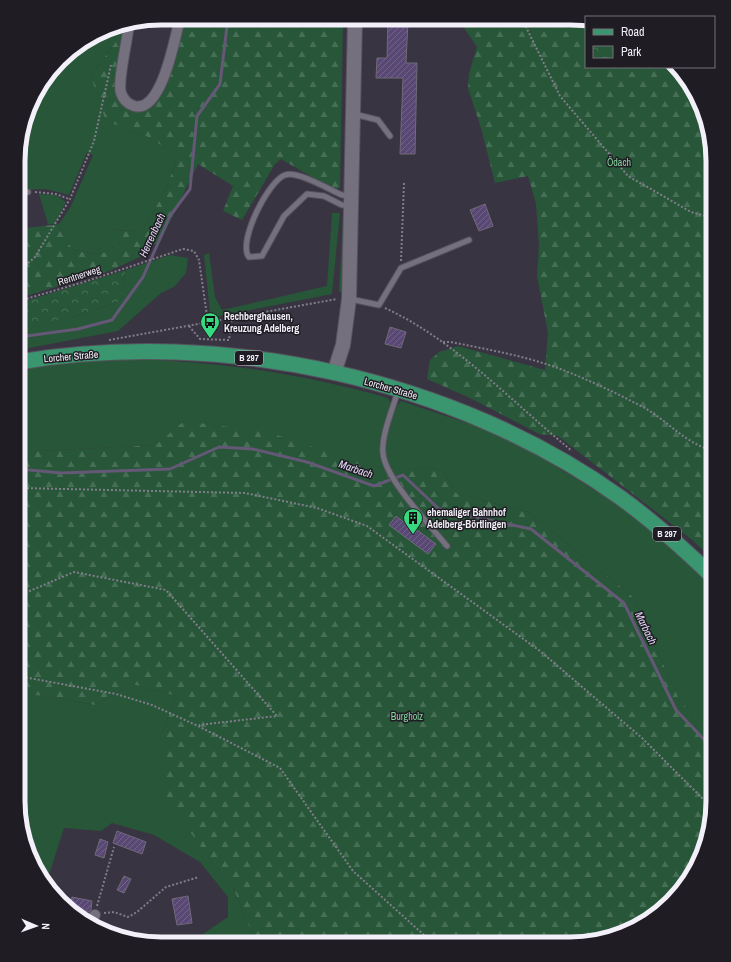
<svg xmlns="http://www.w3.org/2000/svg" width="731" height="962" font-family="'Archivo Narrow',sans-serif">
<style>
.green{fill:#275639}
.forest{fill:url(#forest-firs)}
.park{fill:url(#park-crowns)}
.lines{fill:none;stroke-linecap:round;stroke-linejoin:round}
.stream{stroke:#655776;stroke-width:3}
.building{fill:url(#building-hatch);stroke:#706a79}
.lane-casing{stroke:#57525e;stroke-width:7}
.street-casing{stroke:#57525e;stroke-width:12}
.secondary-casing{stroke:#57525e;stroke-width:16}
.primary-casing{stroke:#57525e;stroke-width:17}
.path{stroke:#817d89;stroke-width:2;stroke-dasharray:2 2;stroke-linecap:butt}
.lane{stroke:#75707e;stroke-width:5}
.street{stroke:#75707e;stroke-width:10}
.secondary{stroke:#75707e;stroke-width:14}
.primary{stroke:#39966e;stroke-width:15}
.labels{text-anchor:middle;stroke-width:3;stroke-linejoin:round;paint-order:stroke}
.shield{fill:#1f1d23;stroke:#b3b1b9;stroke-width:1}
.shield-label{font-size:9px;font-weight:bold;fill:#f3f0f9}
.park-label{font-size:10px;fill:#87d4a0;stroke:#1f1d23}
.street-label{font-size:10px;fill:#f3f0f9;stroke:#1f1d23}
.poi-label{font-size:10px;font-weight:bold;fill:#f3f0f9;stroke:#1f1d23;text-anchor:start}
.water-label{font-size:11px;font-style:italic;fill:#e2d7f5;stroke:#1f1d23}
.rim{fill:none;stroke:#f3f0f9;stroke-width:5}
</style>
<defs>
<pattern id="forest-firs" width="22" height="20" patternUnits="userSpaceOnUse"><rect width="22" height="20" fill="#275639"/><path d="M5 1l3.5 6h-7zM16 11l3.5 6h-7z" fill="#476f56"/></pattern>
<pattern id="park-crowns" width="20" height="18" patternUnits="userSpaceOnUse"><rect width="20" height="18" fill="#275639"/><path d="M2 6a3 3 0 1 1 6 0M12 15a3 3 0 1 1 6 0" fill="none" stroke="#476f56"/></pattern>
<pattern id="building-hatch" width="6" height="6" patternUnits="userSpaceOnUse"><rect width="6" height="6" fill="#594774"/><path d="M-1 1l2-2M0 6l6-6M5 7l2-2" fill="none" stroke="#716289"/></pattern>
</defs>
<rect width="100%" height="100%" fill="#393441"/>
<!-- green -->
<path class="green" d="M348,19H350L346,183L344,186Z
M118,25L115,43L91,76L124,129L146,136L174,152L176,162L166,188L147,224L132,232L115,229L120,244L113,252L96,254L73,250L60,230L59,224L71,206L93,155L87,152L69,195L46,189L19,190V142L37,90L67,53Z
M39,194L56,195L66,202L55,224H48Z
M332,213H340L332,294L215,317L210,312L204,255L209,253L215,297L222,310L327,286Z
M343,215C350,236 343,269 342,291L339,292Z
M170,255L188,258L186,273L174,287L161,293L118,331L19,350V318L72,317L121,301L126,270Z
M109,359C206,359 295,372 388,398L391,403L379,445L385,468L373,467L184,421L157,445L19,452V369Z
M401,401L470,424L524,447L619,505L672,547L708,580L713,585V734L680,701L633,597L528,512L456,493L442,469L390,468C388,463 386,457 385,452C385,439 391,410 401,401Z
M132,684L176,696L162,734L209,858L233,887L256,943H197V938L228,917V897L200,862L154,835L112,823L101,831L64,828L47,881L33,864L18,801V693L51,697L95,705Z"/>
<!-- forest -->
<path class="forest" d="M183,18L343,19L340,188L334,190L281,159L275,164L242,220L223,211L233,186L198,164L162,238L142,256L109,271L19,298V229L59,224L60,230L73,250L96,254L113,251L120,244L114,229L132,232L147,224L166,188L176,162L173,152L146,136L124,129L105,119L91,76L115,43L118,25L125,24L119,93L147,107Z
M458,19H586V67H673L698,98L713,161V559L691,539L558,436L539,434L470,398L427,379L430,360L439,352L458,346L545,370L548,333L537,276L539,246L536,204L528,176L495,183L481,128L468,88L469,73L477,47Z
M184,421L268,432L373,467L442,469L456,493L528,512L633,597L680,701L713,734V810L689,881L633,929L570,944L256,943L233,887L209,858L162,793V734L176,696L132,684L95,705L51,697L18,693L19,452L156,445Z"/>
<!-- park -->
<path class="park" d="M126,270L121,301C94,309 67,321 39,323C32,323 27,316 19,318V303Z"/>
<g class="lines">
<!-- stream -->
<path class="stream" d="M19,337L78,329L112,320L143,277L170,216L190,189L197,116L220,84L228,18
M19,469L61,473L170,469L219,447L253,449L307,462L374,486L403,475L439,509L531,529L624,603L676,710L713,749"/>
</g>
<!-- building -->
<path class="building" d="M388,19H404V21H408L406,63H417L415,154H400L403,78H376L377,58H387Z
M485,204L493,226L479,231L470,210Z
M390,327L406,332L401,348L385,344Z
M396,516L405,523L408,519L415,524L413,527L436,544L428,554L389,525Z
M117,831L146,842L142,854L113,843Z
M100,839L108,842L104,858L95,855Z
M124,876L131,879L124,893L117,890Z
M188,896L192,923L177,925L172,899Z
M72,897L92,901L91,910L89,912L81,911L77,914L70,907Z"/>
<g class="lines">
<!-- lane casing -->
<g class="lane-casing">
<path id="lane" d="M354,114L378,120L390,136
M19,192H28
M350,196L342,195C330,190 297,170 285,175C268,181 237,243 249,257L262,256L284,216L307,194L324,196L342,205L351,206
M350,299L379,305L401,268L469,240
M398,391C393,408 381,436 383,453C385,479 430,525 447,546"/>
</g>
<!-- street casing -->
<g class="street-casing">
<path id="street" d="M129,23C128,39 117,82 121,93C123,99 128,104 134,106C162,114 175,37 180,18
M88,922L95,915"/>
</g>
<!-- secondary casing -->
<g class="secondary-casing">
<path id="secondary" d="M334,373L343,345L349,299L355,19"/>
</g>
<!-- primary casing -->
<g class="primary-casing">
<path id="primary" d="M19,362C221,328 454,378 621,498C654,522 684,549 713,577"/>
</g>
<!-- path -->
<path class="path" d="M522,19L560,96L628,176L691,212L713,218
M35,192L56,194L69,199
M401,261L404,183
M19,271L35,257L70,199L94,141L111,65
M19,301L87,281L183,249L194,251L199,260L208,323
M385,308C456,341 512,402 572,451
M189,326L200,339L229,340L232,318
M109,340L337,299
M443,342H451C485,349 520,355 552,366C583,377 612,391 641,406C668,420 681,441 713,451
M19,488L245,493L317,508L367,526L540,651L642,738L713,809
M18,596L74,572L166,590L277,716L199,725
M18,676L116,694L152,705L198,726L280,768L353,871L434,944
M97,906L114,847
M104,913L114,912L128,917L137,912L166,887L199,877"/>
<!-- lane -->
<use href="#lane" class="lane"/>
<!-- street -->
<use href="#street" class="street"/>
<!-- secondary -->
<use href="#secondary" class="secondary"/>
<!-- primary -->
<use href="#primary" class="primary"/>
</g>
<!-- icons -->
<defs>
<g id="bus-pin" transform="scale(1)"><path d="M0 17L-7.5 6A9.5 9.5 0 1 1 7.5 6Z" fill="#36d880" stroke="#1f1d23"/><path d="M-5-6H5V4H4V6H2V4H-2V6H-4V4H-5ZM-3.5-4V0h7V-4ZM-3.5 1.2v1.5H-2V1.2ZM2 1.2v1.5H3.5V1.2Z" fill="#111"/></g>
<g id="building-pin" transform="scale(1)"><path d="M0 17L-7.5 6A9.5 9.5 0 1 1 7.5 6Z" fill="#36d880" stroke="#1f1d23"/><path d="M-4-6H4V6H1V3H-1V6H-4ZM-2.5-4.3h1.7v1.8h-1.7ZM.8-4.3h1.7v1.8H.8ZM-2.5-1h1.7V.8h-1.7ZM.8-1h1.7V.8H.8Z" fill="#111"/></g>
</defs>
<g fill-rule="evenodd">
<use href="#bus-pin" x="210" y="322"/>
<use href="#building-pin" x="413" y="518"/>
</g>
<g class="labels">
<!-- shield labels -->
<g class="shield">
<rect x="235" y="351" width="28" height="14" rx="3"/>
<rect x="653" y="527" width="28" height="14" rx="3"/>
</g>
<g class="shield-label">
<text x="249" y="361">B 297</text>
<text x="667" y="537">B 297</text>
</g>
<!-- park labels -->
<g class="park-label">
<text x="619" y="166">Ödach</text>
<text x="407" y="720">Burgholz</text>
</g>
<!-- street labels -->
<g class="street-label">
<text transform="translate(79 275) rotate(-18)" y="4">Rentnerweg</text>
<text transform="translate(71 356) rotate(-5)" y="4">Lorcher Straße</text>
<text transform="translate(391 388) rotate(16)" y="4">Lorcher Straße</text>
</g>
<!-- poi labels -->
<g class="poi-label">
<text x="224" y="320">Rechberghausen,<tspan x="224" dy="12">Kreuzung Adelberg</tspan></text>
<text x="427" y="516">ehemaliger Bahnhof<tspan x="427" dy="12">Adelberg-Börtlingen</tspan></text>
</g>
<!-- water labels -->
<g class="water-label">
<text transform="translate(152 235) rotate(-65)" y="4">Herrenbach</text>
<text transform="translate(356 469) rotate(19)" y="4">Marbach</text>
<text transform="translate(646 628) rotate(64)" y="4">Marbach</text>
</g>
</g>
<!-- crop -->
<path d="M0 0H731V962H0ZM161 25H570A136 136 0 0 1 706 161V801A136 136 0 0 1 570 937H161A136 136 0 0 1 25 801V161A136 136 0 0 1 161 25Z" fill="#1f1d23" fill-rule="evenodd"/>
<path class="rim" d="M161 25H570A136 136 0 0 1 706 161V801A136 136 0 0 1 570 937H161A136 136 0 0 1 25 801V161A136 136 0 0 1 161 25Z"/>
<!-- legend -->
<rect x="585" y="16" width="130" height="52" fill="#1f1d23" stroke="#747179"/>
<rect x="593" y="29" width="20" height="6" fill="#39966e" stroke="#747179"/>
<text x="621" y="36" font-size="12" fill="#f3f0f9">Road</text>
<rect x="593" y="46" width="20" height="12" fill="url(#park-crowns)" stroke="#747179"/>
<text x="621" y="56" font-size="12" fill="#f3f0f9">Park</text>
<!-- north arrow -->
<g transform="translate(36 926) rotate(92)" stroke="#1f1d23" stroke-width="3" paint-order="stroke">
<path d="M0-3L7 15L0 10L-7 15Z" fill="#f3f0f9"/>
<text y="-6" font-size="11" font-weight="bold" text-anchor="middle" fill="#f3f0f9">N</text>
</g>
</svg>
